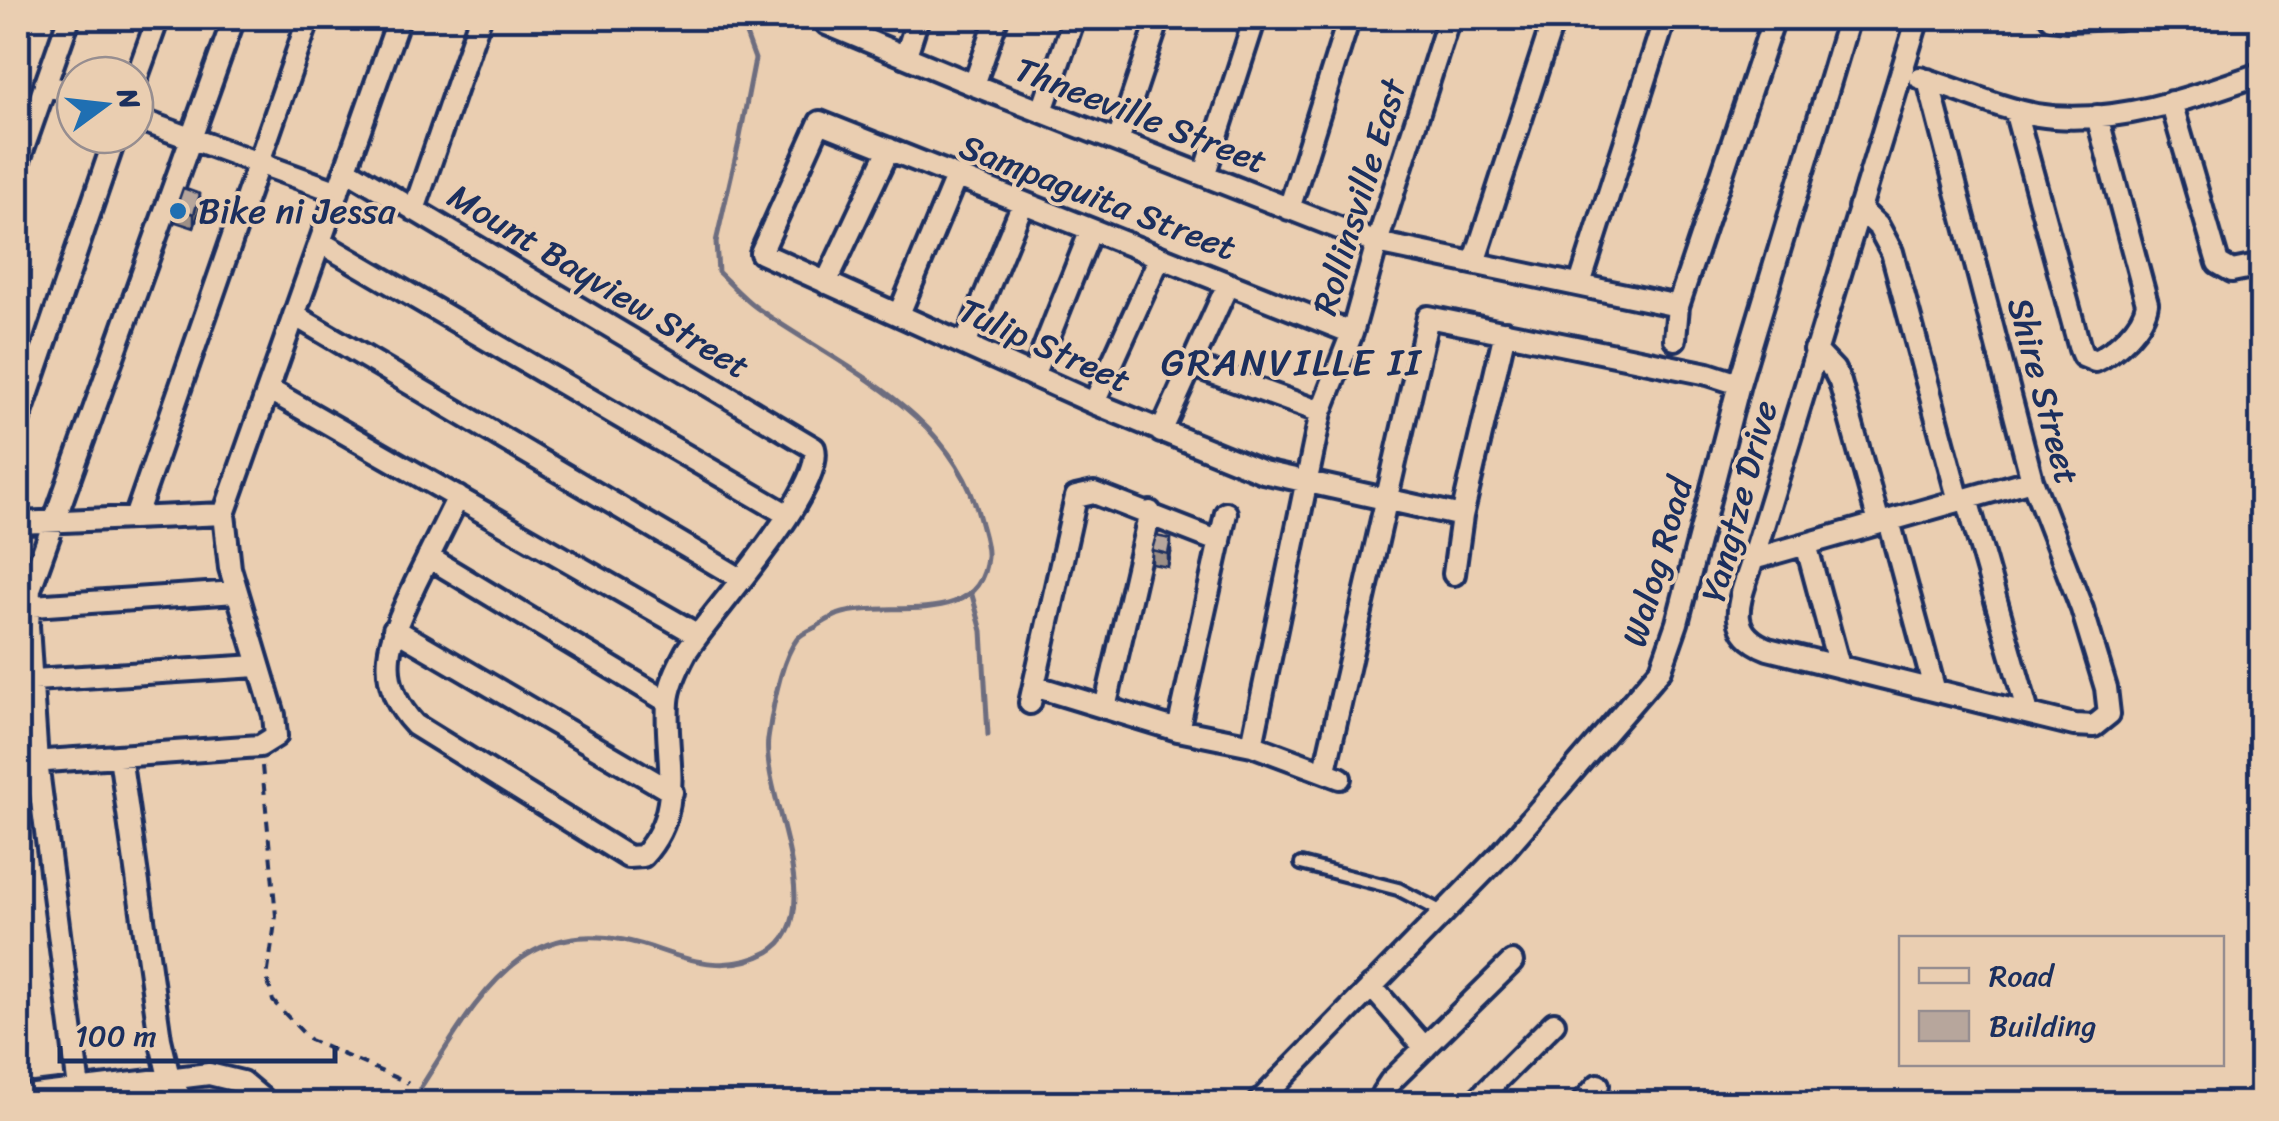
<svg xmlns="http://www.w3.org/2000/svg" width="2279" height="1121" font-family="Sriracha,sans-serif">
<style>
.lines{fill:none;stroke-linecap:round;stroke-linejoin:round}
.stream{stroke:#6d6d7f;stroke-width:5}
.lane-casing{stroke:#1b2f5e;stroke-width:18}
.street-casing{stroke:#1b2f5e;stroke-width:28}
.path{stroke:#1b2f5e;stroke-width:4;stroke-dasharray:10 8;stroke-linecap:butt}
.lane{stroke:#eaceb1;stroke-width:10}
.street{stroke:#eaceb1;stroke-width:20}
.wall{fill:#9d8f86;stroke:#1b2f5e;stroke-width:2.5}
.shaded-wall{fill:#80746d;stroke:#1b2f5e;stroke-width:2.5}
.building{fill:#b7a69c;stroke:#1b2f5e;stroke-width:2.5}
.poi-dot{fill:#1f6fb2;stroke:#eaceb1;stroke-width:4}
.labels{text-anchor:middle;stroke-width:8;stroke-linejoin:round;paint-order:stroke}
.street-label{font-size:35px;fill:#1b2f5e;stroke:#eaceb1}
.poi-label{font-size:35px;fill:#1b2f5e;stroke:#eaceb1;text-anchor:start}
.neighbourhood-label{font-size:38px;letter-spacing:2.5px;fill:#1b2f5e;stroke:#eaceb1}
</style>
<rect width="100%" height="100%" fill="#eaceb1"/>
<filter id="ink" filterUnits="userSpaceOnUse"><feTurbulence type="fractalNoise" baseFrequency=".01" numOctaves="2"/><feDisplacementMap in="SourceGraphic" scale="20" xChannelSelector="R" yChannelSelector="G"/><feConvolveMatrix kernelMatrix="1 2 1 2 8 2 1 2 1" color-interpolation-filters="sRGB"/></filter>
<g filter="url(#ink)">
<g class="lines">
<!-- stream -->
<path class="stream" d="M972,595L982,631L988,735
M419,1104L421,1087C482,992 526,902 659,950C696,963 731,972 768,952C832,917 761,794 768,739C772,711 780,661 797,639C801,634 810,630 816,627C824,622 834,615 843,613C890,600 981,629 987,557C988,545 983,532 980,520C953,411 841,367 757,308C743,298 731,284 718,272L716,242L739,142L755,59L740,18"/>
<!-- lane casing -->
<g class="lane-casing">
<path id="lane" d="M1301,864L1398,889L1444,913"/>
</g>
<!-- street casing -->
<g class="street-casing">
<path id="street" d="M830,18L827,24L974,85L1377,243L1678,306
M1918,18L1753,559C1742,596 1721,631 1768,649L2074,725L2094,726L2109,714L2106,688L2082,609L2032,480L1928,80
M2051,18L2067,20L2119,18
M906,55L918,18
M1920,78C1959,89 1997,108 2037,115C2111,127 2193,98 2262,73
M135,82L158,18
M45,84L75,95
M974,85L997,18
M2171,102L2218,263L2232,271L2262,265
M2015,110L2080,349L2083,356L2095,361C2115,352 2144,326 2147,303L2097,116
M1042,111L1074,18
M135,118L338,192
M1118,141L1159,18
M18,163L69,18
M346,169L814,448C826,488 710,614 686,652C678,667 669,685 668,702C664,758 687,808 643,856L628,857L415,725C369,676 392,633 416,582C430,554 444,525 458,497
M1205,173L1255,18
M1859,208L1878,226L1892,252L1959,501
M1289,209L1349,18
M414,210L480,18
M320,242L788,515
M1474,263L1554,18
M826,283L889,149
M1580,284L1665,18
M899,314L956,177
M294,315L741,579
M1352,333L820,122L761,253L1094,403L1263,472L1462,516
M1675,339L1678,306L1774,18
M965,344L1023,203
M1815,350L1834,370L1840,382L1879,523
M1191,365L1321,412
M1033,376L1091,230
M268,389L698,635
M1094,403L1160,257
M18,422L116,135
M1161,432L1228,284
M1967,499L2028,713
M135,518L309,18
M1889,521L1934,688
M18,523L224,514
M1806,544L1839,666
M428,557L668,702
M1753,559L2032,480
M1454,574L1462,516L1505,332
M18,607L236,592
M394,629L672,792
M18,681L257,666
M1034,686L1178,730L1252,745L1340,778
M1030,703L1076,497L1094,493L1220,542
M1105,708L1150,512
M1178,730L1226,513
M1252,745L1321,412L1352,333L1377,243L1449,18
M120,756L160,1039L169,1077L184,1104
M18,763L260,746L276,736L274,715L230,568L224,514L399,18
M1325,770L1428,317L1708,374L1739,384
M1371,986L1425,1048
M18,1097L209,1074L242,1082L268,1104
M87,1104L79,1089L37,762L28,626L30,589L234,18
M1257,1104L1501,854L1661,669L1677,623L1739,384L1849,18
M1382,1104V1094L1390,1082L1512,962
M1473,1104L1554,1023
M1581,1104L1598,1085"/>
</g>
<!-- path -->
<path class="path" d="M262,766L276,916L267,978L273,1001L310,1040L408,1083"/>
<!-- lane -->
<use href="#lane" class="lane"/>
<!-- street -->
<use href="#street" class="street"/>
</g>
<!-- wall -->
<path class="wall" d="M176,208H200L194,228L176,222Z
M1152,550L1171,553L1168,567L1152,564Z"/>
<!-- shaded-wall -->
<path class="shaded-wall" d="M200,194V208L194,228V214Z
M1171,539V553L1168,567V554Z"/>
<!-- building -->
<path class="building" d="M183,188L200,194L194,214L176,208Z
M1156,536L1171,539L1168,554L1152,550Z"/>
</g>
<!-- markers -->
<circle class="poi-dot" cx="178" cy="211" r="10"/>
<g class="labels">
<!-- street labels -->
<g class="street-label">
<text transform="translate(1141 115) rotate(21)" y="12">Thneeville Street</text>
<text transform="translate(1098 197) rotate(21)" y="12">Sampaguita Street</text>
<text transform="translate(1359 197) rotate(-73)" y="12">Rollinsville East</text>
<text transform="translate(599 281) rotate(31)" y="12">Mount Bayview Street</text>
<text transform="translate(1045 345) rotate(24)" y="12">Tulip Street</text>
<text transform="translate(2044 391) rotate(75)" y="12">Shire Street</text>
<text transform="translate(1739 501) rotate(-75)" y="12">Yangtze Drive</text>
<text transform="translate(1657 562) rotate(-74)" y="12">Walog Road</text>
</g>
<!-- poi labels -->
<g class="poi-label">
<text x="198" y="223">Bike ni Jessa</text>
</g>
<!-- neighbourhood labels -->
<g class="neighbourhood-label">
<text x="1292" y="375">GRANVILLE II</text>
</g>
</g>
<!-- margin -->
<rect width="2279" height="1121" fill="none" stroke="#eaceb1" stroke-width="60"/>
<rect x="30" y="30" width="2219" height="1061" fill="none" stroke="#1b2f5e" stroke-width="4" filter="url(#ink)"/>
<!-- legend -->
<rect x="1899" y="936" width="325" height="130" fill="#eaceb1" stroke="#978e90" stroke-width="2.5"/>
<rect x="1919" y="968" width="50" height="15" fill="#eaceb1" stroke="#978e90" stroke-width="2.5"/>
<text x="1989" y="986" font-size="30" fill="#1b2f5e">Road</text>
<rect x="1919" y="1011" width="50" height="30" fill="#b7a69c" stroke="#978e90" stroke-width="2.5"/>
<text x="1989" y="1036" font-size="30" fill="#1b2f5e">Building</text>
<!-- north arrow -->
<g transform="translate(105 105) rotate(75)"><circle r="48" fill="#eaceb1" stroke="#978e90" stroke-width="2.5"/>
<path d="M0-8L18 38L0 25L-18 38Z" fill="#1f6fb2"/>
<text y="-15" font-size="28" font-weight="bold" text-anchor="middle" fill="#1b2f5e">N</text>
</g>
<!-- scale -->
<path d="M60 1046v15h275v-15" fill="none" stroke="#1b2f5e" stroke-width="5"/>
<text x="75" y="1046" font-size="30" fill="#1b2f5e" stroke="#eaceb1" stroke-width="8" paint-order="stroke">100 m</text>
</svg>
